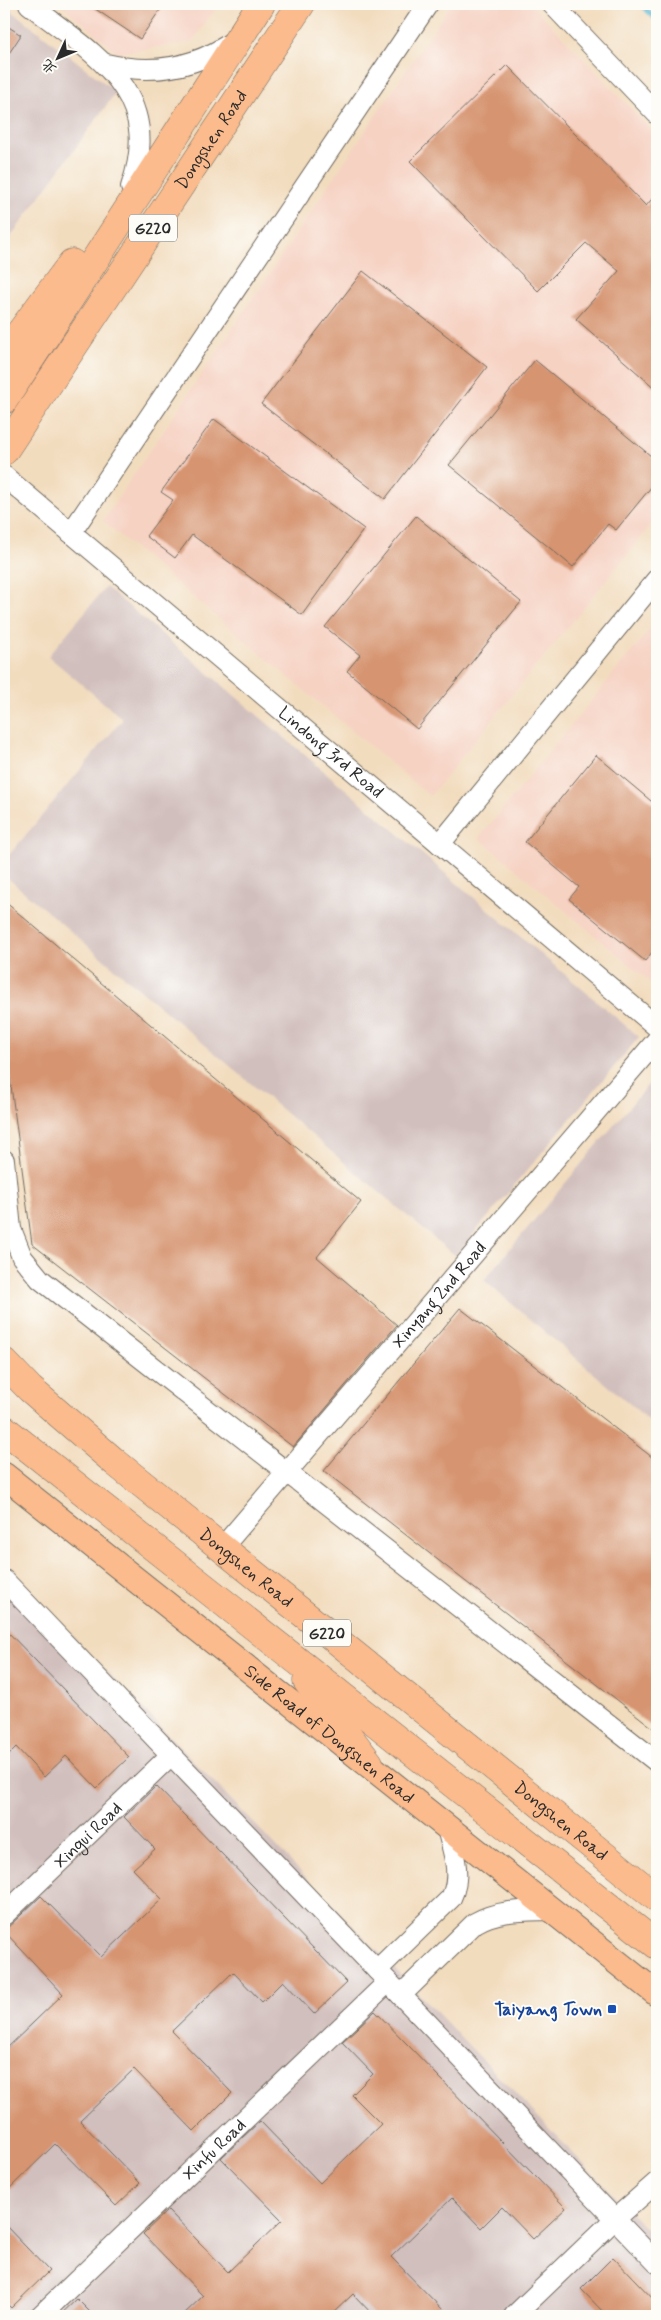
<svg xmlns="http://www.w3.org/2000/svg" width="661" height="2320" font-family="Mynerve,'LXGW WenKai TC',sans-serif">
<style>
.built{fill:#f6d2c3}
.industrial{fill:#d1bfbd}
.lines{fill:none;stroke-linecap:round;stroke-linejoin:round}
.stream{stroke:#51b5cf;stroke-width:5}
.building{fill:#d69471}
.minor-casing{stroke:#71695e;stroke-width:22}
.major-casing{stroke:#71695e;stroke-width:27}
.highway-casing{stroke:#71695e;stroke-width:29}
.minor{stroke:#fff;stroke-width:20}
.major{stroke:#fbbb8d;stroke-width:25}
.highway{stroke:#fbbb8d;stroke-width:28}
.transit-dot{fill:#1a4fb4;stroke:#fdfcf7;stroke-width:2}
.labels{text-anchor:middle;stroke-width:4;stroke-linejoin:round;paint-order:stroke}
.shield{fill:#fdfcf7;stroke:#6a6a68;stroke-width:1}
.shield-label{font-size:16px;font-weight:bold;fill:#2b2b2b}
.street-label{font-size:18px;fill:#2b2b2b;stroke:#fdfcf7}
.transit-label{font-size:18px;font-weight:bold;fill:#164399;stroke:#fdfcf7;text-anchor:end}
</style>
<rect width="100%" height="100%" fill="#fdfcf7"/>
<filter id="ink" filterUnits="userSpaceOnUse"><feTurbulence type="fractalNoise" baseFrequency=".02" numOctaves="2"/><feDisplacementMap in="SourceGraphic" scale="10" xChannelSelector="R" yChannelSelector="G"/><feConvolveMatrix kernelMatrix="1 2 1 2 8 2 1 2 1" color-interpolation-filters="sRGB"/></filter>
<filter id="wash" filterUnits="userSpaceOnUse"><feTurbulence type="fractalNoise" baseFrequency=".0096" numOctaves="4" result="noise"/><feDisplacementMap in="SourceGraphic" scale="20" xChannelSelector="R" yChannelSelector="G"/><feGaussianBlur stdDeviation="1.12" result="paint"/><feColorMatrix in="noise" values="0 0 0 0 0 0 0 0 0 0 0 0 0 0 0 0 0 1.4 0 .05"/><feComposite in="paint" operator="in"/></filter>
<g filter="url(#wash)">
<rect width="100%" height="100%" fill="#f2dcbe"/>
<!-- built -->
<path class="built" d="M60,4H219L192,42L118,53Z
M451,4H531L657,136V518L430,796L103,521Z
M657,621V984L655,986L479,838Z"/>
<!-- industrial -->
<path class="industrial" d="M4,5L116,92L4,246Z
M106,587L639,1037L455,1256L4,875V861L123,719L48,656Z
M657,1074V1427L484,1280Z
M4,1565L657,2240V2316H4Z"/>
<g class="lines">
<!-- stream -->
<path class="stream" d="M641,4L657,20"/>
</g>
<g id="blocks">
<!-- building -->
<path class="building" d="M88,4H164L140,39Z
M4,24L21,35L4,61Z
M507,65L646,206L657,193V390L576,319L619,271L586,243L538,291L410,161Z
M363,271L487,367L385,499L261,404Z
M535,360L657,461V480L616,530L608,524L573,567L449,465Z
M214,419L364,529L302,615L192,535L175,558L146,536L173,500L161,492Z
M416,516L521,602L417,729L347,671L360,655L325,627Z
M596,755L657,806V946L645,961L569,899L579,887L525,842Z
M4,901L361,1202L317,1257L397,1325L293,1447L32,1244L4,1033Z
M460,1308L657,1461V1731L324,1471Z
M4,1628L129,1757L97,1788L66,1756L44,1777L16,1747L4,1759Z
M156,1786L347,1983L314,2014L283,1981L262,2002L233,1972L172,2031L232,2093L194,2131L134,2069L80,2121L140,2183L116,2206L55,2144L4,2194V2051L63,1994L4,1931L41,1896L101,1957L162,1899L133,1869L155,1849L124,1817Z
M375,2011L566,2208L533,2239L502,2207L481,2228L452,2198L391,2257L449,2316H374L353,2294L330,2316H182L203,2296L143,2234L168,2210L228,2272L282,2220L221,2158L260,2121L320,2183L381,2124L352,2095L373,2074L342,2042Z
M4,2224L49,2271L11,2308L4,2301Z
M613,2257L657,2303V2316H607L581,2289Z
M77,2299L94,2316H59Z"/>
</g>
</g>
<g filter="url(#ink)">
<use href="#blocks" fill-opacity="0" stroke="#71695e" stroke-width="1"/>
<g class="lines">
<!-- minor casing -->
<g class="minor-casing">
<g id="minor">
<path d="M29,4C93,54 165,91 131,187"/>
<path d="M552,4L657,114"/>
<path d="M106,64C152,75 196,68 235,40"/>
<path id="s1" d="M4,476L657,1027"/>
<path d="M71,533L428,4"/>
<path d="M440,844L657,579"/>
<path d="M4,1160L11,1229L22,1257L40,1279L657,1762"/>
<path id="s2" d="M221,1549L657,1040"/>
<path d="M4,1580L657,2263"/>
<path id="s3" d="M4,1915L171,1755"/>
<path d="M377,1970L451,1898C463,1874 452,1849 446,1825"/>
<path d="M401,1995L475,1923C499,1909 526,1911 553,1910"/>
<path id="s4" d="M40,2316L388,1982"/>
<path d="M514,2316L615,2219L657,2182"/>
</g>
</g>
<!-- major casing -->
<g class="major-casing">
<g id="major">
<path id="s5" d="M4,1475L657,1994"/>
</g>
</g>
<!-- highway casing -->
<g class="highway-casing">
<g id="highway">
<path d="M4,354L72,263"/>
<path d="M4,400L261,4"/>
<path id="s6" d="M4,451L301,4"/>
<path id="s7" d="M4,1362L30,1389L116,1463L657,1898"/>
<path d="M4,1429L657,1945"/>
<path d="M307,1681L369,1763"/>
</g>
</g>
<!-- minor -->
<use href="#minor" class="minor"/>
<!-- major -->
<use href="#major" class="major"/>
<!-- highway -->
<use href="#highway" class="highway"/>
</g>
</g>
<!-- markers -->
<rect class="transit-dot" x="607" y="2004" width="10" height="10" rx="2.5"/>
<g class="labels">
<!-- shield labels -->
<g class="shield">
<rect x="129" y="214.5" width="48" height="27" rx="4"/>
<rect x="303" y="1619.5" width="48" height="27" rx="4"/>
</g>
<g class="shield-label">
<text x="153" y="234">G220</text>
<text x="327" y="1639">G220</text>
</g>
<!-- street labels -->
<g class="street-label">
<text dy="6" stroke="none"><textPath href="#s6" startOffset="374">Dongshen Road</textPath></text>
<text dy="6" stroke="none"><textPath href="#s1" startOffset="428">Lindong 3rd Road</textPath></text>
<text dy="6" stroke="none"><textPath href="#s2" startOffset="335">Xinyang 2nd Road</textPath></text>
<text dy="6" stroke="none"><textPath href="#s7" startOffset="318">Dongshen Road</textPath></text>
<text dy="6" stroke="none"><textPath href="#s5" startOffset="416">Side Road of Dongshen Road</textPath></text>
<text dy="6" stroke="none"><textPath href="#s7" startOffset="722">Dongshen Road</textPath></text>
<text dy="6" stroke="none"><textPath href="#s3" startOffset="116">Xingui Road</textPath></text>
<text dy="6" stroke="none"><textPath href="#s4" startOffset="241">Xinfu Road</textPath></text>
</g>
<!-- transit labels -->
<g class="transit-label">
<text x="602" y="2015">Taiyang Town</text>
</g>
</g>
<!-- margin -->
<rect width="661" height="2320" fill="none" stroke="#fdfcf7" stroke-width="20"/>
<!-- north arrow -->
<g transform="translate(58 58) rotate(226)" stroke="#fdfcf7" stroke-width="4" paint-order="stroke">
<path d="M0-4L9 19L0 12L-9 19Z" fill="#2b2b2b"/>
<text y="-8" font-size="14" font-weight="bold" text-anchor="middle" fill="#2b2b2b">北</text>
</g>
</svg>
